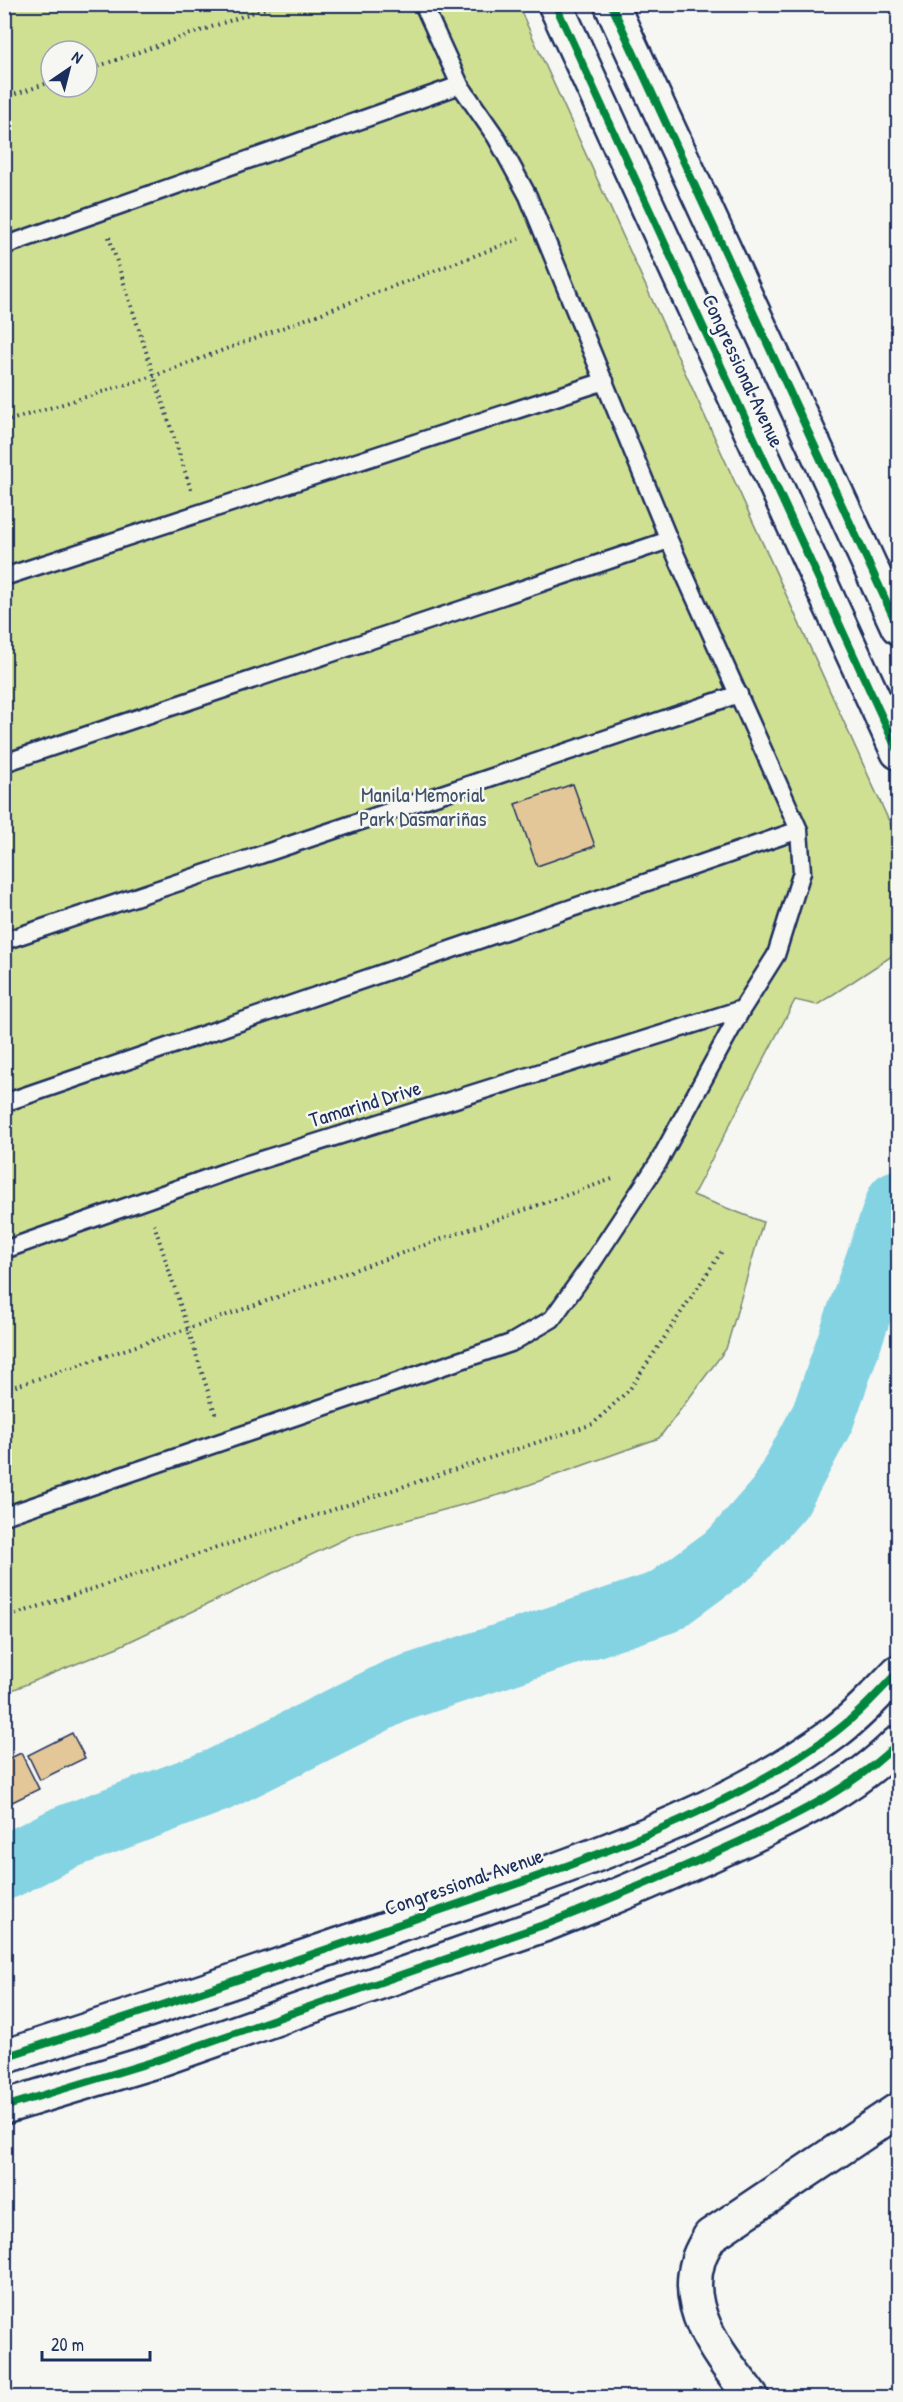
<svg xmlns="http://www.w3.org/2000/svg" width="903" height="2402" font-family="'Patrick Hand',sans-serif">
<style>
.green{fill:#d0e093;stroke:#768878;stroke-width:1.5;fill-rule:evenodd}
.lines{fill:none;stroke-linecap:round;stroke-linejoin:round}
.river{stroke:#84d3e2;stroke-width:64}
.building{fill:#e4c798;stroke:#1b2f5e;stroke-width:1.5}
.lane-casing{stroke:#1b2f5e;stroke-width:21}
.street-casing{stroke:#1b2f5e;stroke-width:38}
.secondary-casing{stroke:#1b2f5e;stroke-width:38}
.path{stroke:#1b2f5e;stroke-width:4;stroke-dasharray:1.5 4.5;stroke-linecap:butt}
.lane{stroke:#f6f6f2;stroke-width:16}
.street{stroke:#f6f6f2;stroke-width:33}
.secondary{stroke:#f6f6f2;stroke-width:33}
.cycleway-casing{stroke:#f6f6f2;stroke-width:11}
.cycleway{stroke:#00873e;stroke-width:8}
.labels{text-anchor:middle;stroke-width:5;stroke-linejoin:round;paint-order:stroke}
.street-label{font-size:21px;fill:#1b2f5e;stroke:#f6f6f2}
.park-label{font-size:21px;fill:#3f5269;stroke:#f6f6f2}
</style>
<rect width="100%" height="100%" fill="#f6f6f2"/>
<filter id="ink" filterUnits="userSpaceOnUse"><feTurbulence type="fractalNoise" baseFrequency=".0167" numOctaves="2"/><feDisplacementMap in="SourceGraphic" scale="12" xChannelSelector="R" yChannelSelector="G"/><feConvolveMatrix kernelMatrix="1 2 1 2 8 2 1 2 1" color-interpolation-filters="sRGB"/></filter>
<g filter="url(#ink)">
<!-- green -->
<path class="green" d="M5,5H518L898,841V952L817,1005L795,1000L693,1195L763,1222L726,1349L659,1438L506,1493L355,1534L120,1646L5,1693ZM51,51H87V87H51Z"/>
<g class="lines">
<!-- river -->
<path class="river" d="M4,1868L64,1838L218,1780L396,1691L664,1602L731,1553L780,1497L823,1417L898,1202"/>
</g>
<!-- building -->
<path class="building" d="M573,784L595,846L537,866L515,804Z
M72,1733L85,1758L40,1780L28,1755Z
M21,1753L39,1789L4,1806V1761Z"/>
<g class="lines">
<!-- lane casing -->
<g class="lane-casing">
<path id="lane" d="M4,246L460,85
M4,577L605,381
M4,763L669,540
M4,941L739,694
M4,1103L799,830
M4,1250L239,1167L742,1009
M4,1516L511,1343L552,1319L590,1266L658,1163L742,1009L776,955L802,872L799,830L669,540L528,196L496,137L460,85L423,4"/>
</g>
<!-- street casing -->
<g class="street-casing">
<path id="street" d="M752,2398C723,2359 682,2313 698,2261C700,2252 706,2244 710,2236L898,2110"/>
</g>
<!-- secondary casing -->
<g class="secondary-casing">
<path id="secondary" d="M555,4L898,752
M611,4L898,627
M4,2057C136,2015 267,1970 397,1925C539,1876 714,1822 834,1733C858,1715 878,1693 898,1672
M4,2107L152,2062L549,1923C613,1898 676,1871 739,1842C796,1815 853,1788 898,1743"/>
</g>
<!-- path -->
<path class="path" d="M87,70L278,4
M4,98L51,82
M109,237L191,490
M4,422L154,376L519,239
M154,1224L216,1416
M4,1390L187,1329L615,1178
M4,1618L593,1424L630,1389L722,1251"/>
<!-- lane -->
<use href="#lane" class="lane"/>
<!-- street -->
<use href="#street" class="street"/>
<!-- secondary -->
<use href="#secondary" class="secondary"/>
<!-- cycleway casing -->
<g class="cycleway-casing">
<path id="cycleway" d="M555,4L898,752
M611,4L898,627
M4,2057C136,2015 267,1970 397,1925C539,1876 714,1822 834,1733C858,1715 878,1693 898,1672
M4,2107L152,2062L549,1923C613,1898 676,1871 739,1842C796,1815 853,1788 898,1743"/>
</g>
<!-- cycleway -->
<use href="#cycleway" class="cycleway"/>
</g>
</g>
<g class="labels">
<!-- street labels -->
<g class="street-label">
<text transform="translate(743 371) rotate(65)" y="7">Congressional Avenue</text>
<text transform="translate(365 1104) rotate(-17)" y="7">Tamarind Drive</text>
<text transform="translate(464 1882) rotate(-19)" y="7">Congressional Avenue</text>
</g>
<!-- park labels -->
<g class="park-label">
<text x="423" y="802">Manila Memorial<tspan x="423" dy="24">Park Dasmariñas</tspan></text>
</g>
</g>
<!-- margin -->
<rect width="903" height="2402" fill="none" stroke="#f6f6f2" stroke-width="24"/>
<rect x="12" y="12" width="879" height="2378" fill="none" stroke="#1b2f5e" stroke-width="2" filter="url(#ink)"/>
<!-- north arrow -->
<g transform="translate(69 69) rotate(35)"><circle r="28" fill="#f6f6f2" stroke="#9ea6b7" stroke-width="1.5"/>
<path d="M0-4.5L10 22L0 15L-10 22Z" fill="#1b2f5e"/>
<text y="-9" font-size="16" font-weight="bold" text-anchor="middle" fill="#1b2f5e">N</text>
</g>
<!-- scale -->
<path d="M42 2351v9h108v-9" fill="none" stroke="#1b2f5e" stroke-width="3"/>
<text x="51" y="2351" font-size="18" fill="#1b2f5e" stroke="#f6f6f2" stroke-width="4.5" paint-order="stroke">20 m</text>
</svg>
